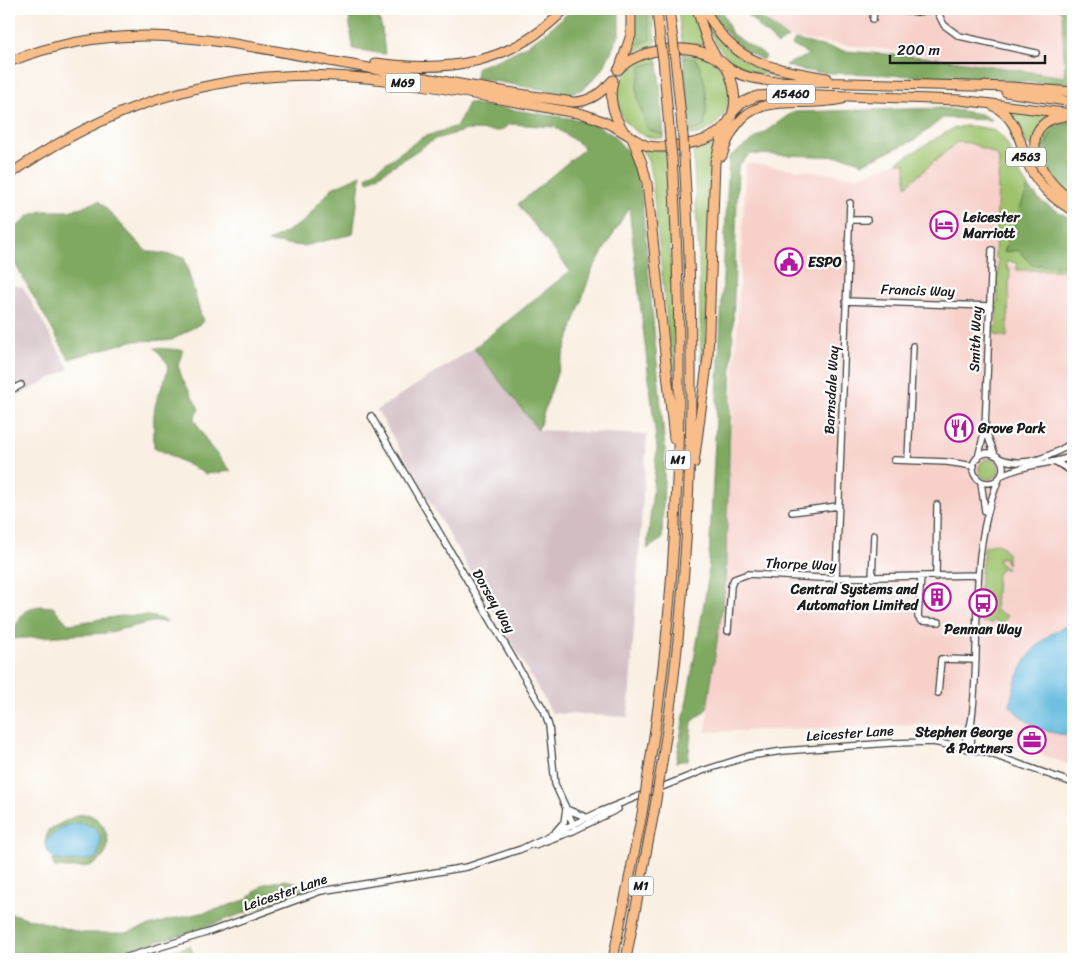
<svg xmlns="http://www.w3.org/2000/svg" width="1082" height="968" font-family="Sriracha,sans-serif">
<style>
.built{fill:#f7d0ca}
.industrial{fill:#d2bec2}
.green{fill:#9fc36d;stroke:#5e7044}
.forest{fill:#7fa960;stroke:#4e623e}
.water{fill:#5fb8dd;stroke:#3e6a7c}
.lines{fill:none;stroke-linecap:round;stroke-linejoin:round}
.minor-casing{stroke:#3d3c3a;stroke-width:8}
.highway-casing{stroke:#3d3c3a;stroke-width:11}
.minor{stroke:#fff;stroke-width:5.5}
.highway{stroke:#f8bd89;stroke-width:9}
.highway-bridge-casing{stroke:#3d3c3a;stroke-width:11;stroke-linecap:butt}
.highway-bridge{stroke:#f8bd89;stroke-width:9}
.labels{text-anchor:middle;stroke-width:4.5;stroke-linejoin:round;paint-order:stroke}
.shield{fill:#fff;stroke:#606060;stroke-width:1}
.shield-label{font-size:12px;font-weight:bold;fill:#1c1c1c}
.poi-label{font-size:14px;font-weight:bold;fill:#1c1c1c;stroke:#fff;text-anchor:start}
.street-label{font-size:14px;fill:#1c1c1c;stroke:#fff}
</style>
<rect width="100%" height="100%" fill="#fff"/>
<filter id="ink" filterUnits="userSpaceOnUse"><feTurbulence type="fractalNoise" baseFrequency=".02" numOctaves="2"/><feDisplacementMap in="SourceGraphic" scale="10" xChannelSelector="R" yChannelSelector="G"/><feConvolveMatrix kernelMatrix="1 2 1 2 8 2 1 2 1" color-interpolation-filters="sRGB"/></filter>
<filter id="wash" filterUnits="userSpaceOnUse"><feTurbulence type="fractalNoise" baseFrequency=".0096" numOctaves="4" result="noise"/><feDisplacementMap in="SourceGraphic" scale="20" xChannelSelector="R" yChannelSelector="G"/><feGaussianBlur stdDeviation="1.12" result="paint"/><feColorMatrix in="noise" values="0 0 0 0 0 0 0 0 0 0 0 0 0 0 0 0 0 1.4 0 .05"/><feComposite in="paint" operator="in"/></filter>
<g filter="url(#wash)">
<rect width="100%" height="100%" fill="#f9efe2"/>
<!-- built -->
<path class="built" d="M758,9H1056L1061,13L1065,76L921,54L790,38L759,15Z
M955,136L999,152L1002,265L1073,268V766L955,723L706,732L725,548L746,163L857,177L903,160Z"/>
<!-- industrial -->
<path class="industrial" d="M9,284L23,287L69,369L9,400Z
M474,348L538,430L647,435L628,717L552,713L377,410Z"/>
<!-- green -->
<path class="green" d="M634,9H651L656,46L642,48L630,54L634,40Z
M678,9H695L706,45L682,43Z
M706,22C729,55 750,67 789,77C745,75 722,64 706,22Z
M683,53C690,54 700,53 706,56C745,75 733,132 690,135Z
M657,56L664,138C607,141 601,63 657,56Z
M1008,110L1050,116L1043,121L1032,147L1027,145L1021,128Z
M1064,118L1073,119V122C1055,123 1039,142 1047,161C1050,166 1054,172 1058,177C1062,184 1065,190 1073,193V197L1058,188L1037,154C1040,131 1042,127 1064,118Z
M964,126C1019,127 1001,150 1028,187L1005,252L1018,250L1032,265L1073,266V270H1017V263L1007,262V269H1010L1007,337L996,335L993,328L997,327V308H993L994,303L998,302L997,283H994V277H998V258L995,257L999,160L997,155L970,143L957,142L906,186V163L897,162L952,129Z
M718,141L704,360H701L699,257L693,149L707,147Z
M641,147L666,151L675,369H672L652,179L648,161Z
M979 469a10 10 0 1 1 20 0a10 10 0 1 1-20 0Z
M995,543L1003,547L1007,553V564L1003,557L998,559L999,563L1007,568L1005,570L1002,567L997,574L995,610L1008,616L1002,624L993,620L992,623L981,622L978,620V601L984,547Z
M190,946L195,959H141Z"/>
<!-- forest -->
<path class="forest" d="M348,9H376L382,29L385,54L353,49Z
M572,9H619V35L603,69L584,89L567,94L476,78L477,67C518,54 540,39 572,9Z
M634,9H647L651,40L633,46Z
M710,9H721L732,34L766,56L762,60C736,46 725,35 710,9Z
M741,9H758L759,16L788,38L778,45Z
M1057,9H1071L1073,11V88C1007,77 939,78 872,74C843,73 811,75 785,65L809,55L792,45L795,40L845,51L938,58L1065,77L1062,12Z
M684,57L695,58C707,76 709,105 704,127L690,132Z
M658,61L664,136L647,129C644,115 637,105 637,90C636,82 641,75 641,66Z
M468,103L588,121L613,135L633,158L641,191L665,449L662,539L647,549L657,448L629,207L591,272L538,430L474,348L570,271L518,204L585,148L555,127L510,124L500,131L467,130L435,139L368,182L367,176L423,137L457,126Z
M942,108L981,114L992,120L943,118L915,140L863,163L845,157L750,154L738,166L725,588L707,709L692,722L688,760L676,762L708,580L729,157L793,112Z
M1073,122V193L1057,185C1045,162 1037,125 1073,122Z
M361,175L353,234L303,246L268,242L303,222L332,188Z
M1028,187L1042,202L1073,220V266L1032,265L1018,250L1004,252Z
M99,201L146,251L184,257L203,322L172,340L131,341L69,359L9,253V235L28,216L42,211H69Z
M155,348L183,350L178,365L182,378L199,409L194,419L209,445L231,471L206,474L154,447C154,431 152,414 157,399C162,386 167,378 168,364Z
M42,606L53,607L68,624C99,621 138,608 167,621L151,622L106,633L9,639V632C26,619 16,608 42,606Z
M87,814C109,820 117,854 94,864C83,869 66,868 55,867L52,861L54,859L59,860L62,828L45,843L48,830L77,815Z
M286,880L315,887L200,929L99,958L9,959V913L82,933H125L173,919L215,910L245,900L264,884Z"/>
<!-- water -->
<path class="water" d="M1066,626L1073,631V735C1047,735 1028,725 1010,706C1015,671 1033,640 1066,626Z
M78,823C101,825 105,839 96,858C78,861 48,868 45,843C53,833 65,824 78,823Z"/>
</g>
<g filter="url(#ink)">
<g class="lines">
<!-- minor casing -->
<g class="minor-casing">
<path id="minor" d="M894,9L918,12L934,9
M936,9L944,25L959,36L1036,53
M873,19L874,9
M850,220H867
M846,301L989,306
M9,391L21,385
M371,416L544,711L549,726L555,784L575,828
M985,429L995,455
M973 468a15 15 0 1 1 30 0a15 15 0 1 1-30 0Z
M978,458L985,429L992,250
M999,458C1024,469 1053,456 1073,442
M894,460L947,462L974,466
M908,460L913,346
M1056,462L1073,472
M1002,475C1023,464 1051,465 1073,456
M981,482L985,511
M792,512L838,506
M921,577L918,617L921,621L939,622
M936,577L937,505
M836,578L850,203
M872,578L874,535
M728,631L731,586L734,579L748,574L821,578L978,575
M938,693L941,659L976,660
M964,747C966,737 971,727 972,717C982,638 967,554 999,479
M971,748L972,724
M566,809L588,818
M556,831L564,822L566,809
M535,845L573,831L618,809
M519,850L599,812L702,771L749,756L783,751L890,743L933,742L985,752L1073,783
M121,959L206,933L321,891L467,867L521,849"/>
</g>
<!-- highway casing -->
<g class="highway-casing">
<path id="highway" d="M657,9L660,40
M669,9L673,40
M697,9L707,41L716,57
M705,9C732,65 772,68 827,78
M675,58L683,136
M663,59L670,138
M9,62C122,16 221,41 335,62C414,76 494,91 573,102C591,102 602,92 613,80
M376,63C449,73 512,64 565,9
M620,67L631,35V9
M618,70C638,49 684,43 710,55C717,58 721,61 726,66C738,76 755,79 770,81L1012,87L1073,92
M613,81C608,100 614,116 624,132
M1006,92L1073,102
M992,105C1020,120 1018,141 1029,166C1038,185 1055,201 1073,210
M734,111L743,102L757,96L792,94L960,100L1073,114
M1065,116C1010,123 1041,184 1073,200
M632,138L642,163L647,183L674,439
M722,156C744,84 787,110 842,99
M9,175C111,103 226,67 351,77C429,82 506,102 583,114C597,118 612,125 625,133C633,138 639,143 648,146C658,148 669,147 679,145C729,140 747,111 726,66
M694,463L708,357L715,162L725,126
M650,762C682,562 685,359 672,157
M662,763C694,562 697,359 684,157
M613,959L642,814
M626,959L654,812"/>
</g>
<!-- minor -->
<use href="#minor" class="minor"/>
<!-- highway -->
<use href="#highway" class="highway"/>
<!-- highway-bridge casing -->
<g class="highway-bridge-casing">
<path id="highway-bridge" d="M660,40L663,59
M673,40L675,58
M683,136L684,157
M670,138L672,157
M654,812L662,763
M642,814L650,762"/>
</g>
<!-- highway-bridge -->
<use href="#highway-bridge" class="highway-bridge"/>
</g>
</g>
<!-- icons -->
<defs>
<g id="hotel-ring" transform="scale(1.4375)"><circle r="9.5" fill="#fff" stroke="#b5179e" stroke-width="1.5"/><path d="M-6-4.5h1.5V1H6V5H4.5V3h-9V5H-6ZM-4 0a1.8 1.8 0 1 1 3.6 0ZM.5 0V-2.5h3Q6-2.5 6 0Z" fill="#b5179e"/></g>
<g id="civic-ring" transform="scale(1.4375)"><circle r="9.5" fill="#fff" stroke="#b5179e" stroke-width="1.5"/><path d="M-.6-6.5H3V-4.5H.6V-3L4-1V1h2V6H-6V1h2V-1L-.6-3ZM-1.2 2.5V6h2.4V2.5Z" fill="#b5179e"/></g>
<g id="restaurant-ring" transform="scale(1.4375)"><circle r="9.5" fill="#fff" stroke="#b5179e" stroke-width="1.5"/><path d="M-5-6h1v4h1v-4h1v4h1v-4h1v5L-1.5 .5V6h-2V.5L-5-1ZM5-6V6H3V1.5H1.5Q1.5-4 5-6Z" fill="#b5179e"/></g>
<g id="building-ring" transform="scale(1.4375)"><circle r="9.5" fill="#fff" stroke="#b5179e" stroke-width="1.5"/><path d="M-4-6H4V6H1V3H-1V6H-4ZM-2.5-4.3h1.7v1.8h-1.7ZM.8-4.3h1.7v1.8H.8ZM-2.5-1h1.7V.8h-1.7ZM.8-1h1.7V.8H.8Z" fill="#b5179e"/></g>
<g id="bus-ring" transform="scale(1.4375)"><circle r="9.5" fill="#fff" stroke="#b5179e" stroke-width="1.5"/><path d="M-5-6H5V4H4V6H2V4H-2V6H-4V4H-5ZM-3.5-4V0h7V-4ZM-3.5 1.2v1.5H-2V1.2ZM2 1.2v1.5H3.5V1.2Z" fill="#b5179e"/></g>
<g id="office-ring" transform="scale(1.4375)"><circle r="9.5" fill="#fff" stroke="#b5179e" stroke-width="1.5"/><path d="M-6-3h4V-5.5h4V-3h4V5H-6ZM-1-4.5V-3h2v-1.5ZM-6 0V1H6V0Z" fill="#b5179e"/></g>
</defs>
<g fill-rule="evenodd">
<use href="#hotel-ring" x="944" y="225"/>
<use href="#civic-ring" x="789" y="262"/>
<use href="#restaurant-ring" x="959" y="428"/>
<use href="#building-ring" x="937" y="597"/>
<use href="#bus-ring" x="983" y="603"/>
<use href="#office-ring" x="1032" y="740"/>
</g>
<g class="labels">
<!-- shield labels -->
<g class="shield">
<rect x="385.5" y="73.5" width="35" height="19" rx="4"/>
<rect x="767" y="84.5" width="48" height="19" rx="4"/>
<rect x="1006" y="147.5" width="40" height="19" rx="4"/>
<rect x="665.5" y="450.5" width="25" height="19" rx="4"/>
<rect x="628.5" y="876.5" width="25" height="19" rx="4"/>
</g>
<g class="shield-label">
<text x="403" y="87">M69</text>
<text x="791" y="98">A5460</text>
<text x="1026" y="161">A563</text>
<text x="678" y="464">M1</text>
<text x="641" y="890">M1</text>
</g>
<!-- poi labels -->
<g class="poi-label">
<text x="963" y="222">Leicester<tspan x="963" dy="16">Marriott</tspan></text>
<text x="808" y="267">ESPO</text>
<text x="978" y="433">Grove Park</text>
<text x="918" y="594" text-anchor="end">Central Systems and<tspan x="918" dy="16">Automation Limited</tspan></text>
<text x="983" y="634" text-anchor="middle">Penman Way</text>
<text x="1013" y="737" text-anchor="end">Stephen George<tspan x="1013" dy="16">&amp; Partners</tspan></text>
</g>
<!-- street labels -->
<g class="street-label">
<text transform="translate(918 290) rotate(2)" y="5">Francis Way</text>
<text transform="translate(975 339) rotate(-88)" y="5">Smith Way</text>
<text transform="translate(831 390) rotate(-87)" y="5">Barnsdale Way</text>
<text transform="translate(801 564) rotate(2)" y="5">Thorpe Way</text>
<text transform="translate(494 601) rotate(60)" y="5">Dorsey Way</text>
<text transform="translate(850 733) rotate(-4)" y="5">Leicester Lane</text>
<text transform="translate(285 892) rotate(-19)" y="5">Leicester Lane</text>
</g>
</g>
<!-- margin -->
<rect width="1082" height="968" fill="none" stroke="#fff" stroke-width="30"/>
<!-- scale -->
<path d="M890 55v8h155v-8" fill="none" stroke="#1c1c1c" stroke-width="2.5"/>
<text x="897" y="55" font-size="15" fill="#1c1c1c" stroke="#ffffff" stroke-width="4" paint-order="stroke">200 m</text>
</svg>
